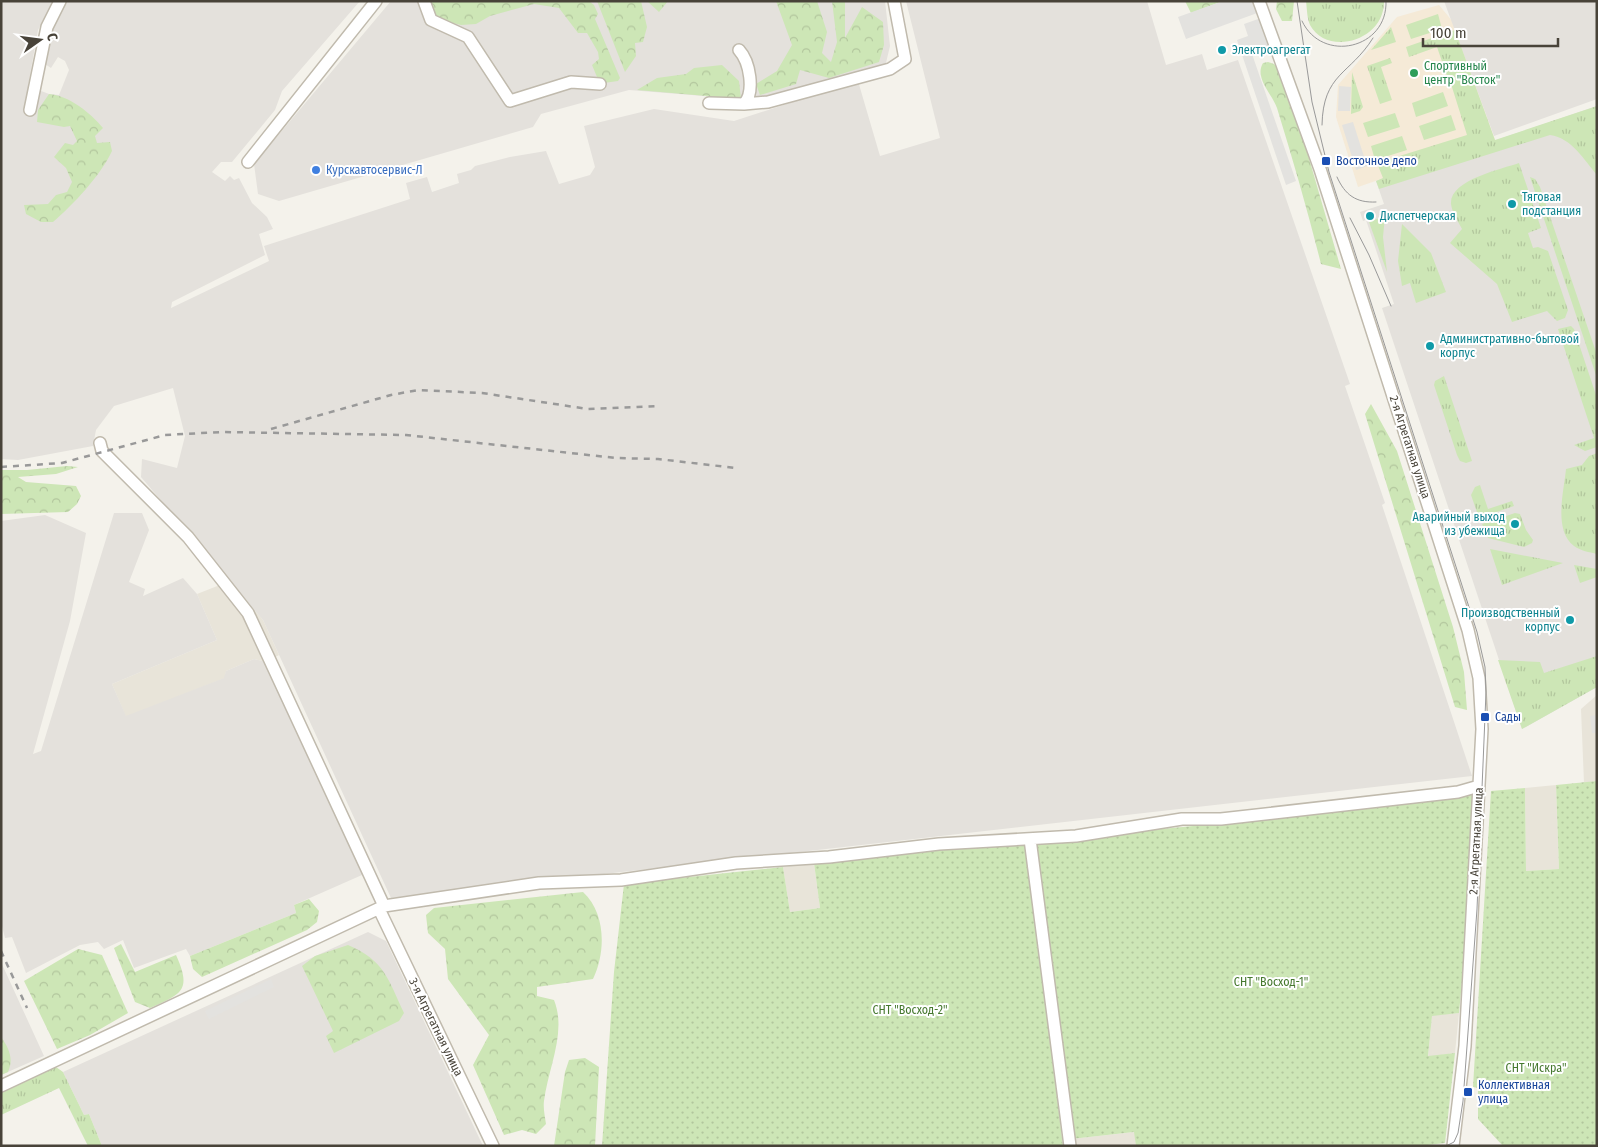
<svg xmlns="http://www.w3.org/2000/svg" width="1598" height="1147" font-family="'Fira Sans Condensed',sans-serif">
<style>
.residential{fill:#e8e4d9}
.commercial{fill:#f5ead7}
.industrial{fill:#e4e1dc}
.grass{fill:url(#grass-tufts)}
.forest{fill:url(#forest-crowns)}
.park{fill:#cde6b6}
.garden{fill:url(#garden-dots)}
.parking{fill:#e3e2df}
.lines{fill:none;stroke-linecap:round;stroke-linejoin:round}
.minor-casing{stroke:#c0baad;stroke-width:14}
.minor{stroke:#fff;stroke-width:11}
.tram{stroke:#999;stroke-width:1}
.rail{stroke:#999;stroke-width:2.5;stroke-dasharray:6 6;stroke-linecap:butt}
.culture-dot{fill:#0f9aa8;stroke:#fff;stroke-width:2}
.leisure-dot{fill:#2e9e5b;stroke:#fff;stroke-width:2}
.transit-dot{fill:#1a4fb4;stroke:#fff;stroke-width:2}
.shop-dot{fill:#3f7fe0;stroke:#fff;stroke-width:2}
.labels{text-anchor:middle;stroke-width:4;stroke-linejoin:round;paint-order:stroke}
.culture-label{font-size:12px;fill:#0d838f;stroke:#fff;text-anchor:start}
.leisure-label{font-size:12px;fill:#27864d;stroke:#fff;text-anchor:start}
.transit-label{font-size:12px;fill:#164399;stroke:#fff;text-anchor:start}
.shop-label{font-size:12px;fill:#366cbe;stroke:#fff;text-anchor:start}
.street-label{font-size:12px;fill:#484339;stroke:#fff}
.park-label{font-size:12px;fill:#45782e;stroke:#fff}
</style>
<defs>
<pattern id="grass-tufts" width="24" height="20" patternUnits="userSpaceOnUse" patternTransform="scale(1.25)"><rect width="24" height="20" fill="#cde6b6"/><path d="M3 7l-1-3M5 7V3M7 7l1-3M15 17l-1-3M17 17v-4M19 17l1-3" fill="none" stroke="#b2c69d"/></pattern>
<pattern id="forest-crowns" width="20" height="18" patternUnits="userSpaceOnUse" patternTransform="scale(1.25)"><rect width="20" height="18" fill="#cde6b6"/><path d="M2 6a3 3 0 1 1 6 0M12 15a3 3 0 1 1 6 0" fill="none" stroke="#b2c69d"/></pattern>
<pattern id="garden-dots" width="8" height="8" patternUnits="userSpaceOnUse" patternTransform="scale(1.25)"><rect width="8" height="8" fill="#cde6b6"/><path d="M2 2h.1M6 6h.1" fill="none" stroke="#b2c69d" stroke-width="1.8" stroke-linecap="round"/></pattern>
</defs>
<rect width="100%" height="100%" fill="#f4f2eb"/>
<!-- residential -->
<path class="residential" d="M230,581L263,620L279,655L267,662L254,659L226,671L225,678L126,717L112,684L217,640L197,594Z
M1597,695V781L1584,783L1581,709Z
M1556,785L1559,869L1526,871L1525,788Z
M814,863L820,908L790,912L783,867Z
M1459,1013L1455,1053L1428,1057L1432,1015Z
M1135,1132L1136,1146H1072L1071,1139Z"/>
<!-- commercial -->
<path class="commercial" d="M1439,5L1453,22L1495,140L1358,187L1336,117L1338,85L1397,17Z"/>
<!-- industrial -->
<path class="industrial" d="M1,1H53L38,30L28,86L49,94L59,95L69,70L65,61L58,57L51,68L42,62L49,31L65,1H360L282,91L275,110L232,162H221L212,172L225,181L230,176L234,180L239,178L252,203L267,217L273,229L259,234L265,255L172,302L171,308L269,261L264,246L410,199L406,183L427,177L432,192L459,183L457,174L471,170L475,166L510,157L546,151L559,184L590,175L595,167L584,126L654,109L734,121L858,81L880,156L940,138L906,1H1147L1166,65L1202,54L1207,70L1238,60L1350,384L1345,386L1385,503L1382,505L1472,776L391,898L263,620L141,477L142,459L177,468L185,436L173,388L114,406L96,430L93,446L18,460L1,459Z
M391,1H885L890,46L885,67L789,96L741,99L629,90L541,114L533,127L279,201L258,194L254,164Z
M1444,1H1597V99L1494,136Z
M1597,106V687L1522,729L1382,308L1394,304L1366,220L1363,221L1360,212L1384,204L1376,181Z
M114,513H142L149,530L129,582L145,589L143,596L183,578L197,594L217,640L112,684L126,716L224,678L226,671L254,659L267,662L363,871L362,875L294,905L296,913L190,956L186,949L134,968L123,940L104,949L98,942L80,945L26,973L12,937L5,938L1,922V521L45,515L86,533L70,621L33,754L41,751Z
M368,932L386,941L483,1146H102L89,1114L84,1115L63,1072Z
M1,962L44,1056L1,1075Z"/>
<!-- grass -->
<path class="grass" d="M647,1H668L659,12Z
M1306,1H1384C1385,41 1327,57 1310,25C1307,18 1307,9 1306,1Z
M1391,27L1396,42L1371,50Z
M1455,30L1495,140L1597,106V175C1584,160 1572,138 1550,135L1379,189L1376,181L1383,178L1377,163L1467,135L1451,84L1446,85L1445,81L1448,79L1437,47L1409,57L1406,47Z
M1390,58L1392,63L1381,67L1392,100L1380,104L1367,66Z
M1352,72L1363,107L1360,111L1351,114Z
M1519,163L1541,228L1528,233L1533,248L1538,247L1548,251L1568,310L1565,318L1557,321L1547,311L1512,322L1497,284L1450,243L1462,229C1458,221 1452,213 1451,204C1449,180 1502,169 1519,163Z
M1530,177L1535,179L1540,187L1597,355V378Z
M1402,224L1431,253L1446,292L1416,303L1410,283L1402,286L1398,261Z
M1571,326L1574,329L1597,398V447L1585,451L1574,445L1594,438L1558,329Z
M1444,376L1472,461L1466,463L1460,461L1457,455L1434,385L1435,381Z
M1597,453V554C1589,552 1581,551 1574,546C1553,530 1564,491 1566,469L1582,465L1589,456Z
M1480,485L1488,509L1512,501L1514,506L1479,518L1471,495L1475,487Z
M1515,513L1520,514L1526,530L1533,540L1532,543L1524,547L1488,538L1482,524Z
M1490,549L1563,563L1502,585Z
M1574,565L1597,569V577L1580,583Z
M1597,656V687L1522,729L1498,660L1540,662L1544,673Z
M56,1067L63,1072L84,1115L89,1114L102,1146H88L59,1088L1,1115V1093Z"/>
<!-- forest -->
<path class="forest" d="M427,1H589L594,5L598,14L595,19L620,78L618,81L604,83L597,77L592,65L599,59L598,52L587,33H578L559,8L534,4L490,16L476,24L461,25L433,18Z
M597,1H641L647,27L643,42L635,43L636,56L625,72Z
M776,1H817L827,32L822,53L831,62L837,42L832,1H845V38L862,7L883,22L884,45L879,62L829,78L800,70L796,84L760,95L756,84L777,71L792,45Z
M1185,1H1223L1191,13Z
M1277,1H1294L1292,21H1282L1276,9Z
M1268,62L1274,64L1279,70L1293,103L1341,269L1321,264C1308,212 1293,160 1277,108C1272,94 1254,78 1263,63Z
M722,65L739,81L741,99L637,90L657,78L686,74L694,68Z
M49,94C68,95 91,113 103,128L95,136L97,143L110,142L112,151C101,175 73,205 53,222H41L26,214L24,205L48,204L56,195L67,192L72,182L66,168L54,157L65,143L73,145L77,141L70,126L64,127L37,122L38,110Z
M1371,404L1397,451L1453,627L1464,672L1467,710L1455,707L1365,414Z
M67,466L78,467L56,474L18,477L26,482L76,486L81,496L77,504L68,512L1,514V470H27Z
M583,892C606,913 606,952 593,979L537,987V996L554,1000C567,1032 548,1068 544,1101C543,1108 545,1117 546,1124L536,1134L522,1130L504,1135L473,1065L489,1035L448,979L445,949L428,933L426,915L434,908Z
M309,899L319,911L317,922L307,930L202,977L193,969L190,956L296,913L294,905Z
M121,944L135,972L176,955C192,990 182,994 150,1008L135,1002L114,948Z
M348,945C385,961 388,979 404,1013L399,1021L334,1053L326,1036L333,1031L302,966L315,956Z
M78,949L102,955L128,1013L90,1035L57,1049L24,981Z
M1,1037C9,1048 14,1059 8,1072L1,1075Z
M585,1058L599,1067L595,1146H554L565,1072L569,1060Z"/>
<!-- park -->
<path class="park" d="M1438,14L1442,29L1411,39L1406,25Z
M1443,92L1448,106L1416,117L1412,103Z
M1395,113L1400,127L1368,137L1363,123Z
M1451,115L1456,130L1424,140L1419,126Z
M1402,136L1407,150L1375,160L1371,146Z
M1385,216L1383,237L1387,272L1369,222Z"/>
<!-- garden -->
<path class="garden" d="M1597,781V1146H1503L1478,1119V1088L1473,1087L1491,791L1525,788L1526,871L1559,869L1556,785Z
M1475,793L1472,877L1459,1013L1432,1016L1428,1056L1455,1053L1445,1143L1419,1146H1136L1134,1132L1071,1139L1034,841L1225,823Z
M1026,842L1063,1146H602L614,972L624,884L783,867L790,912L820,908L814,863Z"/>
<!-- parking -->
<path class="parking" d="M1223,1H1256L1260,12L1186,39L1178,17Z
M1261,18L1271,47L1252,54L1296,181L1286,185L1237,40L1248,36L1244,24Z
M1339,86L1351,87L1350,111H1338Z
M1353,122L1367,166L1356,170L1342,125Z
M1597,715V733H1592L1590,716Z
M271,979L274,987L209,1019L205,1011Z"/>
<g class="lines">
<!-- minor casing -->
<g class="minor-casing">
<path id="minor" d="M424,1L431,20L468,37L510,101L571,82L600,84
M1259,1L1320,169L1468,630L1479,678L1482,729L1465,1046L1453,1146
M739,50C750,62 755,92 744,104
M709,103L744,104L768,102L890,69L905,59L894,1
M30,110L47,27L60,1
M248,162L376,1
M100,443L102,451L188,537L248,613L384,906
M1030,839L1070,1146
M379,909L493,1146
M1,1086L384,906L539,883L621,880L736,863L829,857L939,844L1076,836L1182,819H1221L1458,792L1479,786"/>
</g>
<!-- minor -->
<use href="#minor" class="minor"/>
<!-- tram -->
<path class="tram" d="M1297,1L1312,102L1329,172L1477,632L1485,667L1486,692L1477,909L1463,1101L1458,1133L1454,1142L1446,1146
M1302,21C1322,64 1388,49 1386,1
M1322,125C1323,73 1350,75 1373,38
M1337,177C1345,195 1356,203 1376,202
M1350,218L1369,255L1391,306"/>
<!-- rail -->
<path class="rail" d="M271,429L391,395L418,390L482,393L588,409L658,406
M1,467L62,463L165,435L222,432L406,435L616,458L658,459L736,468
M1,951L27,1008"/>
</g>
<!-- markers -->
<g class="culture-dot">
<circle cx="1222" cy="50" r="5"/>
<circle cx="1512" cy="204" r="5"/>
<circle cx="1370" cy="216" r="5"/>
<circle cx="1430" cy="346" r="5"/>
<circle cx="1515" cy="524" r="5"/>
<circle cx="1570" cy="620" r="5"/>
</g>
<circle class="leisure-dot" cx="1414" cy="73" r="5"/>
<g class="transit-dot">
<rect x="1321" y="156" width="10" height="10" rx="2.5"/>
<rect x="1480" y="712" width="10" height="10" rx="2.5"/>
<rect x="1463" y="1087" width="10" height="10" rx="2.5"/>
</g>
<circle class="shop-dot" cx="316" cy="170" r="5"/>
<g class="labels">
<!-- culture labels -->
<g class="culture-label">
<text x="1232" y="54">Электроагрегат</text>
<text x="1522" y="201">Тяговая<tspan x="1522" dy="14">подстанция</tspan></text>
<text x="1380" y="220">Диспетчерская</text>
<text x="1440" y="343">Административно-бытовой<tspan x="1440" dy="14">корпус</tspan></text>
<text x="1505" y="521" text-anchor="end">Аварийный выход<tspan x="1505" dy="14">из убежища</tspan></text>
<text x="1560" y="617" text-anchor="end">Производственный<tspan x="1560" dy="14">корпус</tspan></text>
</g>
<!-- leisure labels -->
<g class="leisure-label">
<text x="1424" y="70">Спортивный<tspan x="1424" dy="14">центр "Восток"</tspan></text>
</g>
<!-- transit labels -->
<g class="transit-label">
<text x="1336" y="165">Восточное депо</text>
<text x="1495" y="721">Сады</text>
<text x="1478" y="1089">Коллективная<tspan x="1478" dy="14">улица</tspan></text>
</g>
<!-- shop labels -->
<g class="shop-label">
<text x="326" y="174">Курскавтосервис-Л</text>
</g>
<!-- street labels -->
<g class="street-label">
<text transform="translate(1410 447) rotate(72)" y="4">2-я Агрегатная улица</text>
<text transform="translate(1476 841) rotate(-87)" y="4">2-я Агрегатная улица</text>
<text transform="translate(436 1027) rotate(64)" y="4">3-я Агрегатная улица</text>
</g>
<!-- park labels -->
<g class="park-label">
<text x="1271" y="986">СНТ "Восход-1"</text>
<text x="910" y="1014">СНТ "Восход-2"</text>
<text x="1536" y="1072">СНТ "Искра"</text>
</g>
</g>
<!-- border -->
<rect width="1598" height="1147" fill="none" stroke="#484339" stroke-width="5"/>
<!-- north arrow -->
<g transform="translate(40 40) rotate(76)" stroke="#ffffff" stroke-width="4" paint-order="stroke">
<path d="M0-4L9 19L0 12L-9 19Z" fill="#484339"/>
<text y="-8" font-size="14" font-weight="bold" text-anchor="middle" fill="#484339">С</text>
</g>
<!-- scale -->
<path d="M1423 38v8h135v-8" fill="none" stroke="#484339" stroke-width="2.5"/>
<text x="1430" y="38" font-size="15" fill="#484339" stroke="#ffffff" stroke-width="4" paint-order="stroke">100 m</text>
</svg>
